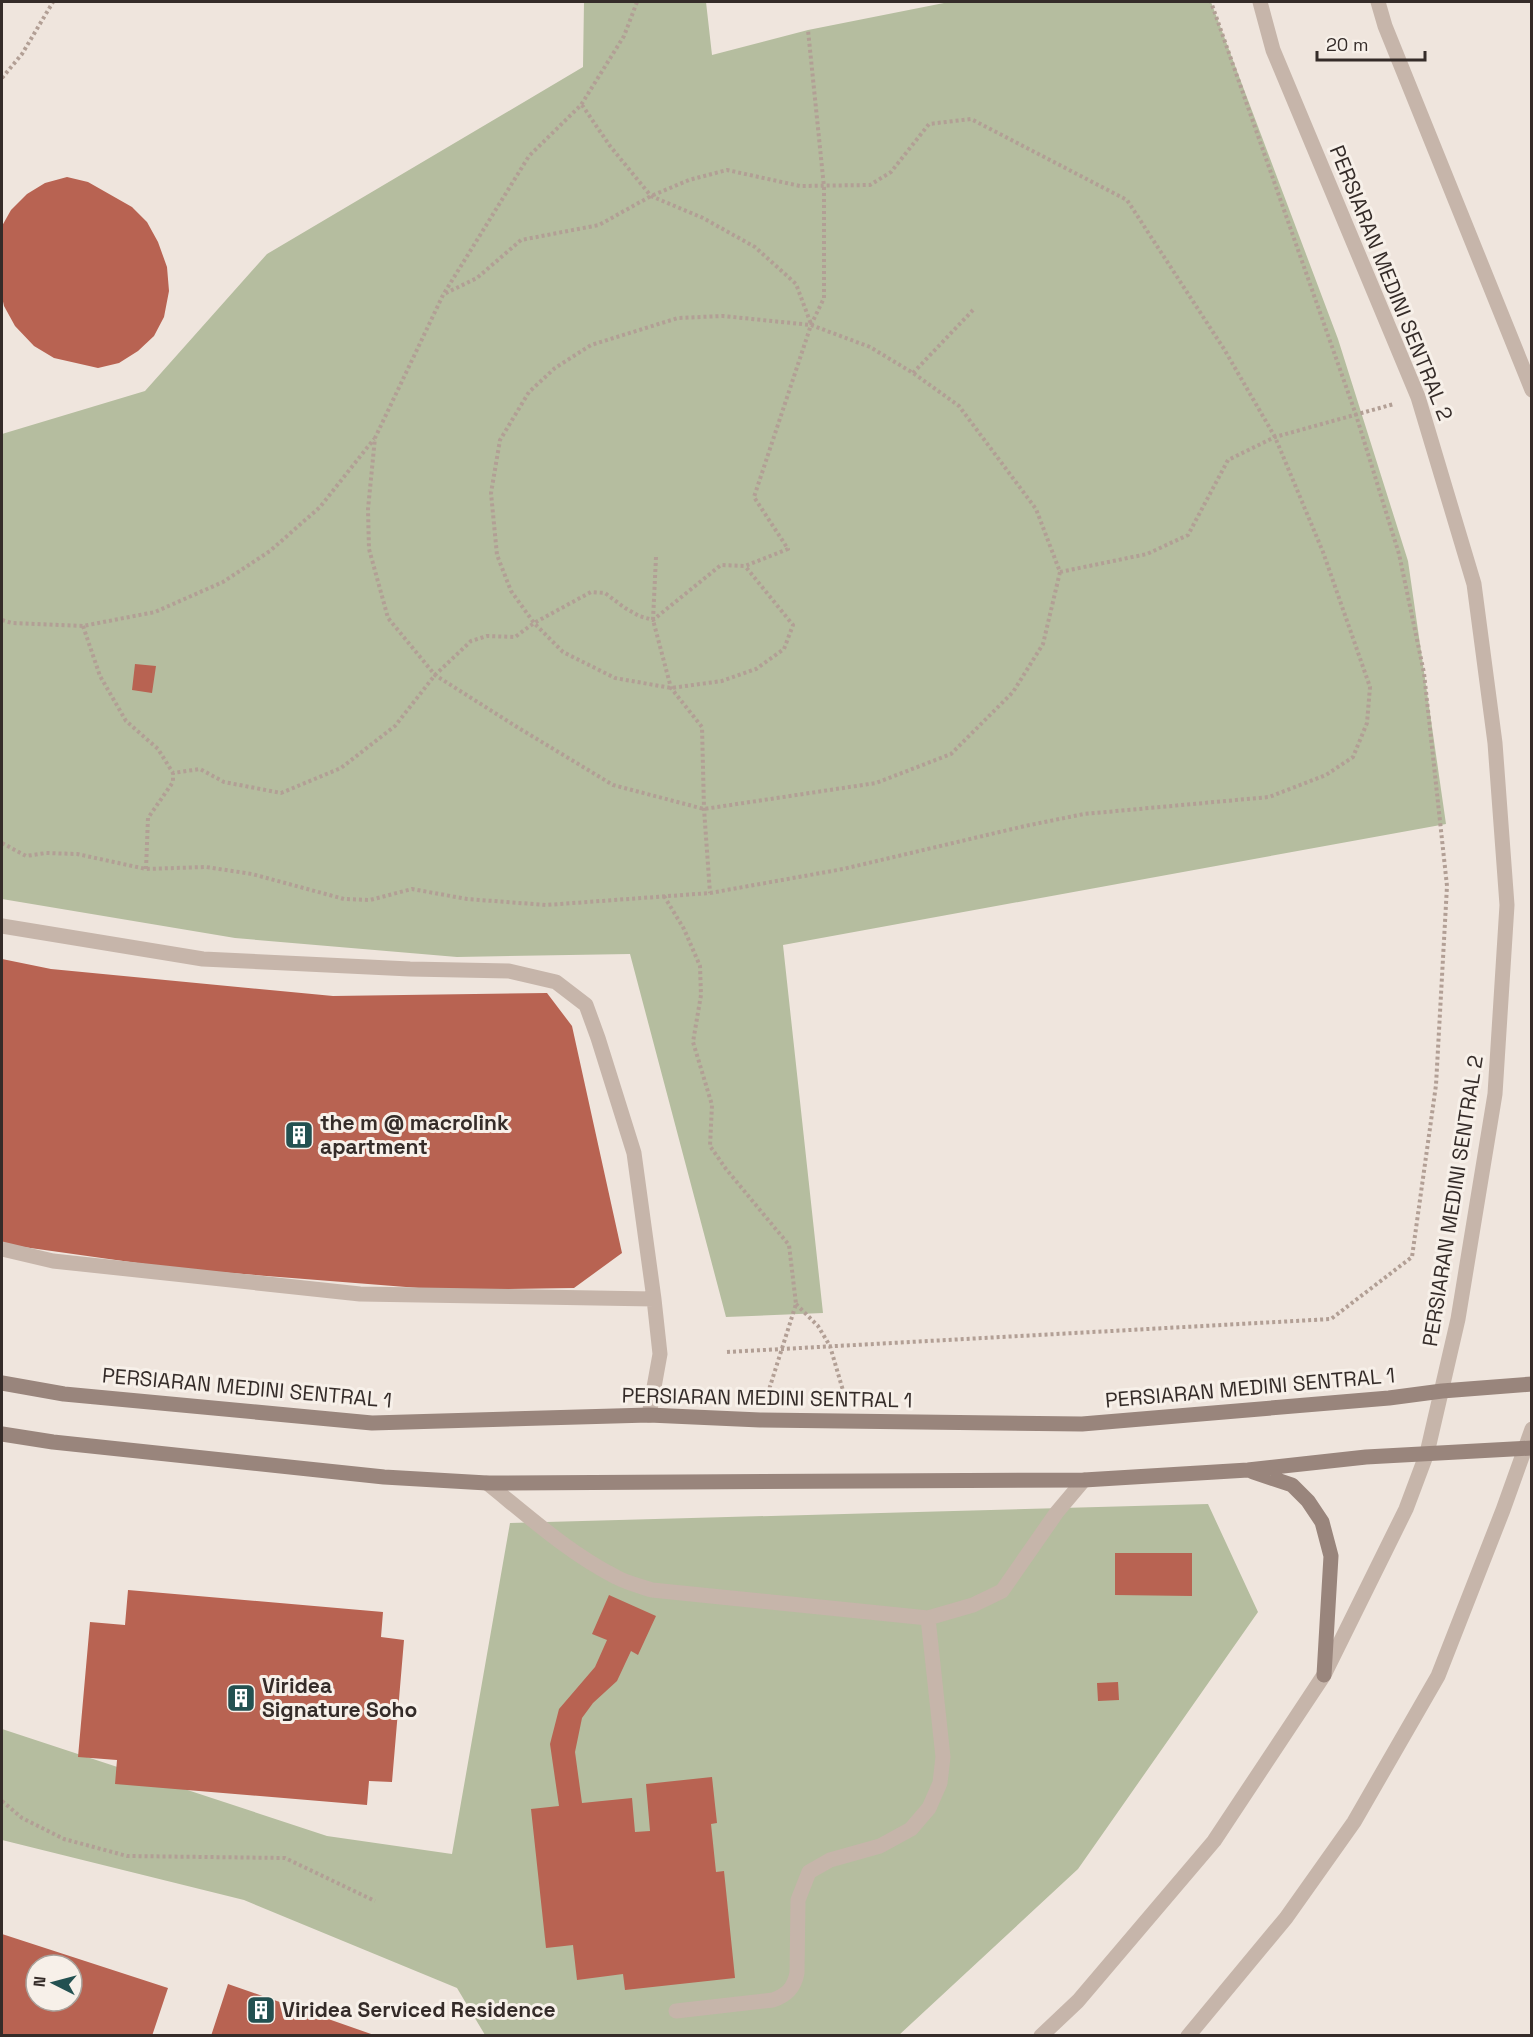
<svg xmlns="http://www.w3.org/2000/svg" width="1533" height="2037" font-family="'Space Grotesk',sans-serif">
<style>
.green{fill:#b5bd9f}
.building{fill:#b86352;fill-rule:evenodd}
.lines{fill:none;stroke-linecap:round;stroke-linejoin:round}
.path{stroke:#b29f95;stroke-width:4;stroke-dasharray:3 3;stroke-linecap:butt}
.lane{stroke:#c6b5aa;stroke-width:15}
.street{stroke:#c6b5aa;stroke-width:15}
.secondary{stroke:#99857c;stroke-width:15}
.labels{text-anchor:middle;stroke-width:6;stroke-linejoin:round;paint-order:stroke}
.street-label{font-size:21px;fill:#352c29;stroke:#f7f0e9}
.poi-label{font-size:21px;font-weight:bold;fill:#352c29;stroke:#f7f0e9;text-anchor:start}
</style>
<rect width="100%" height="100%" fill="#efe5dd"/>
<!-- green -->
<path class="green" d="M584,2H706L712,55L808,30L949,2H1211L1338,339L1408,561L1446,824L783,945L823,1313L726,1317L630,954L457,957L235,938L2,899V434L145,391L267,254L583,67Z
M1208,1504L1258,1612L1078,1869L899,2035H485L457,1988L244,1900L2,1840V1729L327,1836L452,1854L510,1523Z"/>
<!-- building -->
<path class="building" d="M67,177L88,182L132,207L147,222L158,242L167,267L169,291L164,317L154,336L138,351L119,363L98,368L54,358L34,346L15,326L4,306L2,297V226L11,210L27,194L45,183Z
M135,664L156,666L152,693L132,690Z
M2,959L51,969L333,996L547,993L572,1026L622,1253L574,1288L444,1290L180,1269L2,1244Z
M1115,1553H1192V1596L1115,1595Z
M128,1590L383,1612L381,1637L404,1640L392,1782L369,1781L367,1805L115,1784L117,1760L78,1757L90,1622L125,1625Z
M609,1595L656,1616L638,1655L631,1651L617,1681L593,1703L582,1718L575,1752L582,1803L632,1798L635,1832L650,1831L646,1784L712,1777L717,1823L711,1824L716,1872L724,1871L735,1978L625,1990L623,1974L577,1980L573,1945L546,1948L531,1809L559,1806L550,1744L559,1709L595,1667L607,1640L592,1634Z
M1118,1682L1119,1700L1098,1701L1097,1683Z
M2,1934L168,1988L152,2036H2ZM36,1965H72V2001H36Z
M228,1984L374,2035V2036H211Z"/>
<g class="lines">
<!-- path -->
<path class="path" d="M637,2L624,36L581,105L529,156L443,295L375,438L368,509L369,549L388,618L435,675L517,727L613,785L704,809L876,783L951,754L1013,692L1043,644L1060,572L1036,509L959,406L913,373L870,347L811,325L723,316L678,318L591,345L555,368L529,392L500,440L491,493L497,555L511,591L534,623L563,652L615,678L671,688L722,681L756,669L784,649L793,625L745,566
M2,78L22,54L53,2
M582,105L610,146L651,196L703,218L755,247L796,284L811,324
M913,373L973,310
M656,557L653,620L671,688L702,727L704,809L710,893
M1060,572L1147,554L1188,535L1228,460L1275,437L1394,404
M2,620L12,623L83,626L155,612L223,582L270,551L320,507L374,439
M83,626L100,676L126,721L158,749L173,773L200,769L224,782L281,793L341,768L395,726L435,675L471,641L487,636L515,637L534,623L591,592L605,593L625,608L639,616L653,620L721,565L745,566L788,549L754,497L811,325L824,298V187L808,30
M2,843L26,856L46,853L77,854L146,869L206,867L252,874L344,899L370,900L412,889L467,899L546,905L710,893L843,869L1025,826L1084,814L1269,797L1326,775L1353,757L1367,723L1370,687L1323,552L1275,437L1224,349L1127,200L971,119L929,124L891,172L870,185L800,186L727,170L689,180L651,196L599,225L521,240L477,278L444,294
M146,869L148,818L173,782V773
M664,896L684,929L700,966L701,995L693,1042L712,1105L710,1146L726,1169L789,1245L796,1304L767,1396
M796,1304L818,1326L830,1346L844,1394
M727,1352L1331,1319L1412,1257L1436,1085L1447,886L1424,673L1399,554L1356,415L1211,2
M2,1801L22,1818L64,1839L127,1856L285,1858L375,1901"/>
<!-- lane -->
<path class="lane" d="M2,926L203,959L410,969L509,971L556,982L586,1005L598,1038L634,1153L654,1299
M2,1249L53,1261L360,1294L654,1299L660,1354L649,1415
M487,1483C528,1516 569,1553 616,1577C627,1583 640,1586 652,1590L928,1618L973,1605L1002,1591L1057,1512L1084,1480
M676,2011L773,2000C787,1995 794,1988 797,1973L798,1900L809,1872L830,1860L880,1846L911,1829L929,1808L940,1783L943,1757L928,1618"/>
<!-- street -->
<path class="street" d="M1378,2L1385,26L1532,390
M1041,2036L1078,2001L1214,1841L1324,1675L1406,1509L1427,1453L1458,1319L1495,1094L1507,905L1495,743L1474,584L1418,397L1273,50L1260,2
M1188,2036L1286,1918L1354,1822L1438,1676L1503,1510L1532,1429"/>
<!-- secondary -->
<path class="secondary" d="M2,1383L64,1394L372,1423L649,1415L760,1420L1082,1424L1389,1398L1442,1391L1532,1384
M2,1434L53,1442L384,1477L487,1483L1084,1480L1248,1470L1366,1457L1532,1448
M1253,1472L1292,1485L1308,1501L1322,1522L1331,1556L1324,1675"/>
</g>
<!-- icons -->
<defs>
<g id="building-square" transform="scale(1.5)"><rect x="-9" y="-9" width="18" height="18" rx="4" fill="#235151" stroke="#f7f0e9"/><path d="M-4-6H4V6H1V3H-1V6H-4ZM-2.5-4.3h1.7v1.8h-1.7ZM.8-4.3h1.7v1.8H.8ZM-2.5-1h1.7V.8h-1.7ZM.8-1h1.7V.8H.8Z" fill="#fff"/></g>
</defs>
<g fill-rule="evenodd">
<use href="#building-square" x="299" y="1135"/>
<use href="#building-square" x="241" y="1698"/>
<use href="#building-square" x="261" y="2010"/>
</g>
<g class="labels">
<!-- street labels -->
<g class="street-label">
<text transform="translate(1391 283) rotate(68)" y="7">PERSIARAN MEDINI SENTRAL 2</text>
<text transform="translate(1453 1201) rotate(-81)" y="7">PERSIARAN MEDINI SENTRAL 2</text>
<text transform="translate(247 1388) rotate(5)" y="7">PERSIARAN MEDINI SENTRAL 1</text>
<text transform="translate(1250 1388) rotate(-5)" y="7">PERSIARAN MEDINI SENTRAL 1</text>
<text transform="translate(767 1398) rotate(1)" y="7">PERSIARAN MEDINI SENTRAL 1</text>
</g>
<!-- poi labels -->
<g class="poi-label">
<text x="320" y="1130">the m @ macrolink<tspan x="320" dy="24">apartment</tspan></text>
<text x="262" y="1693">Viridea<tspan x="262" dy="24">Signature Soho</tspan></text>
<text x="282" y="2017">Viridea Serviced Residence</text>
</g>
</g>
<!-- border -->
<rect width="1533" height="2037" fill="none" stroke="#352c29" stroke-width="6"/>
<!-- north arrow -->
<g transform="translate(54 1983) rotate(276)"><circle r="28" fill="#f7f0e9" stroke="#a9a29c" stroke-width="1.5"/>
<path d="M0-4.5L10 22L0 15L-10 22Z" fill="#235151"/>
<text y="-9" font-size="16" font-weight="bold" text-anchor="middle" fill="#352c29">N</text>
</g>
<!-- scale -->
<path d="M1317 51v9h108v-9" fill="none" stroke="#352c29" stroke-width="3"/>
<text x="1326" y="51" font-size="18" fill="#352c29" stroke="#f7f0e9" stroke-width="4.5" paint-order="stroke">20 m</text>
</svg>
